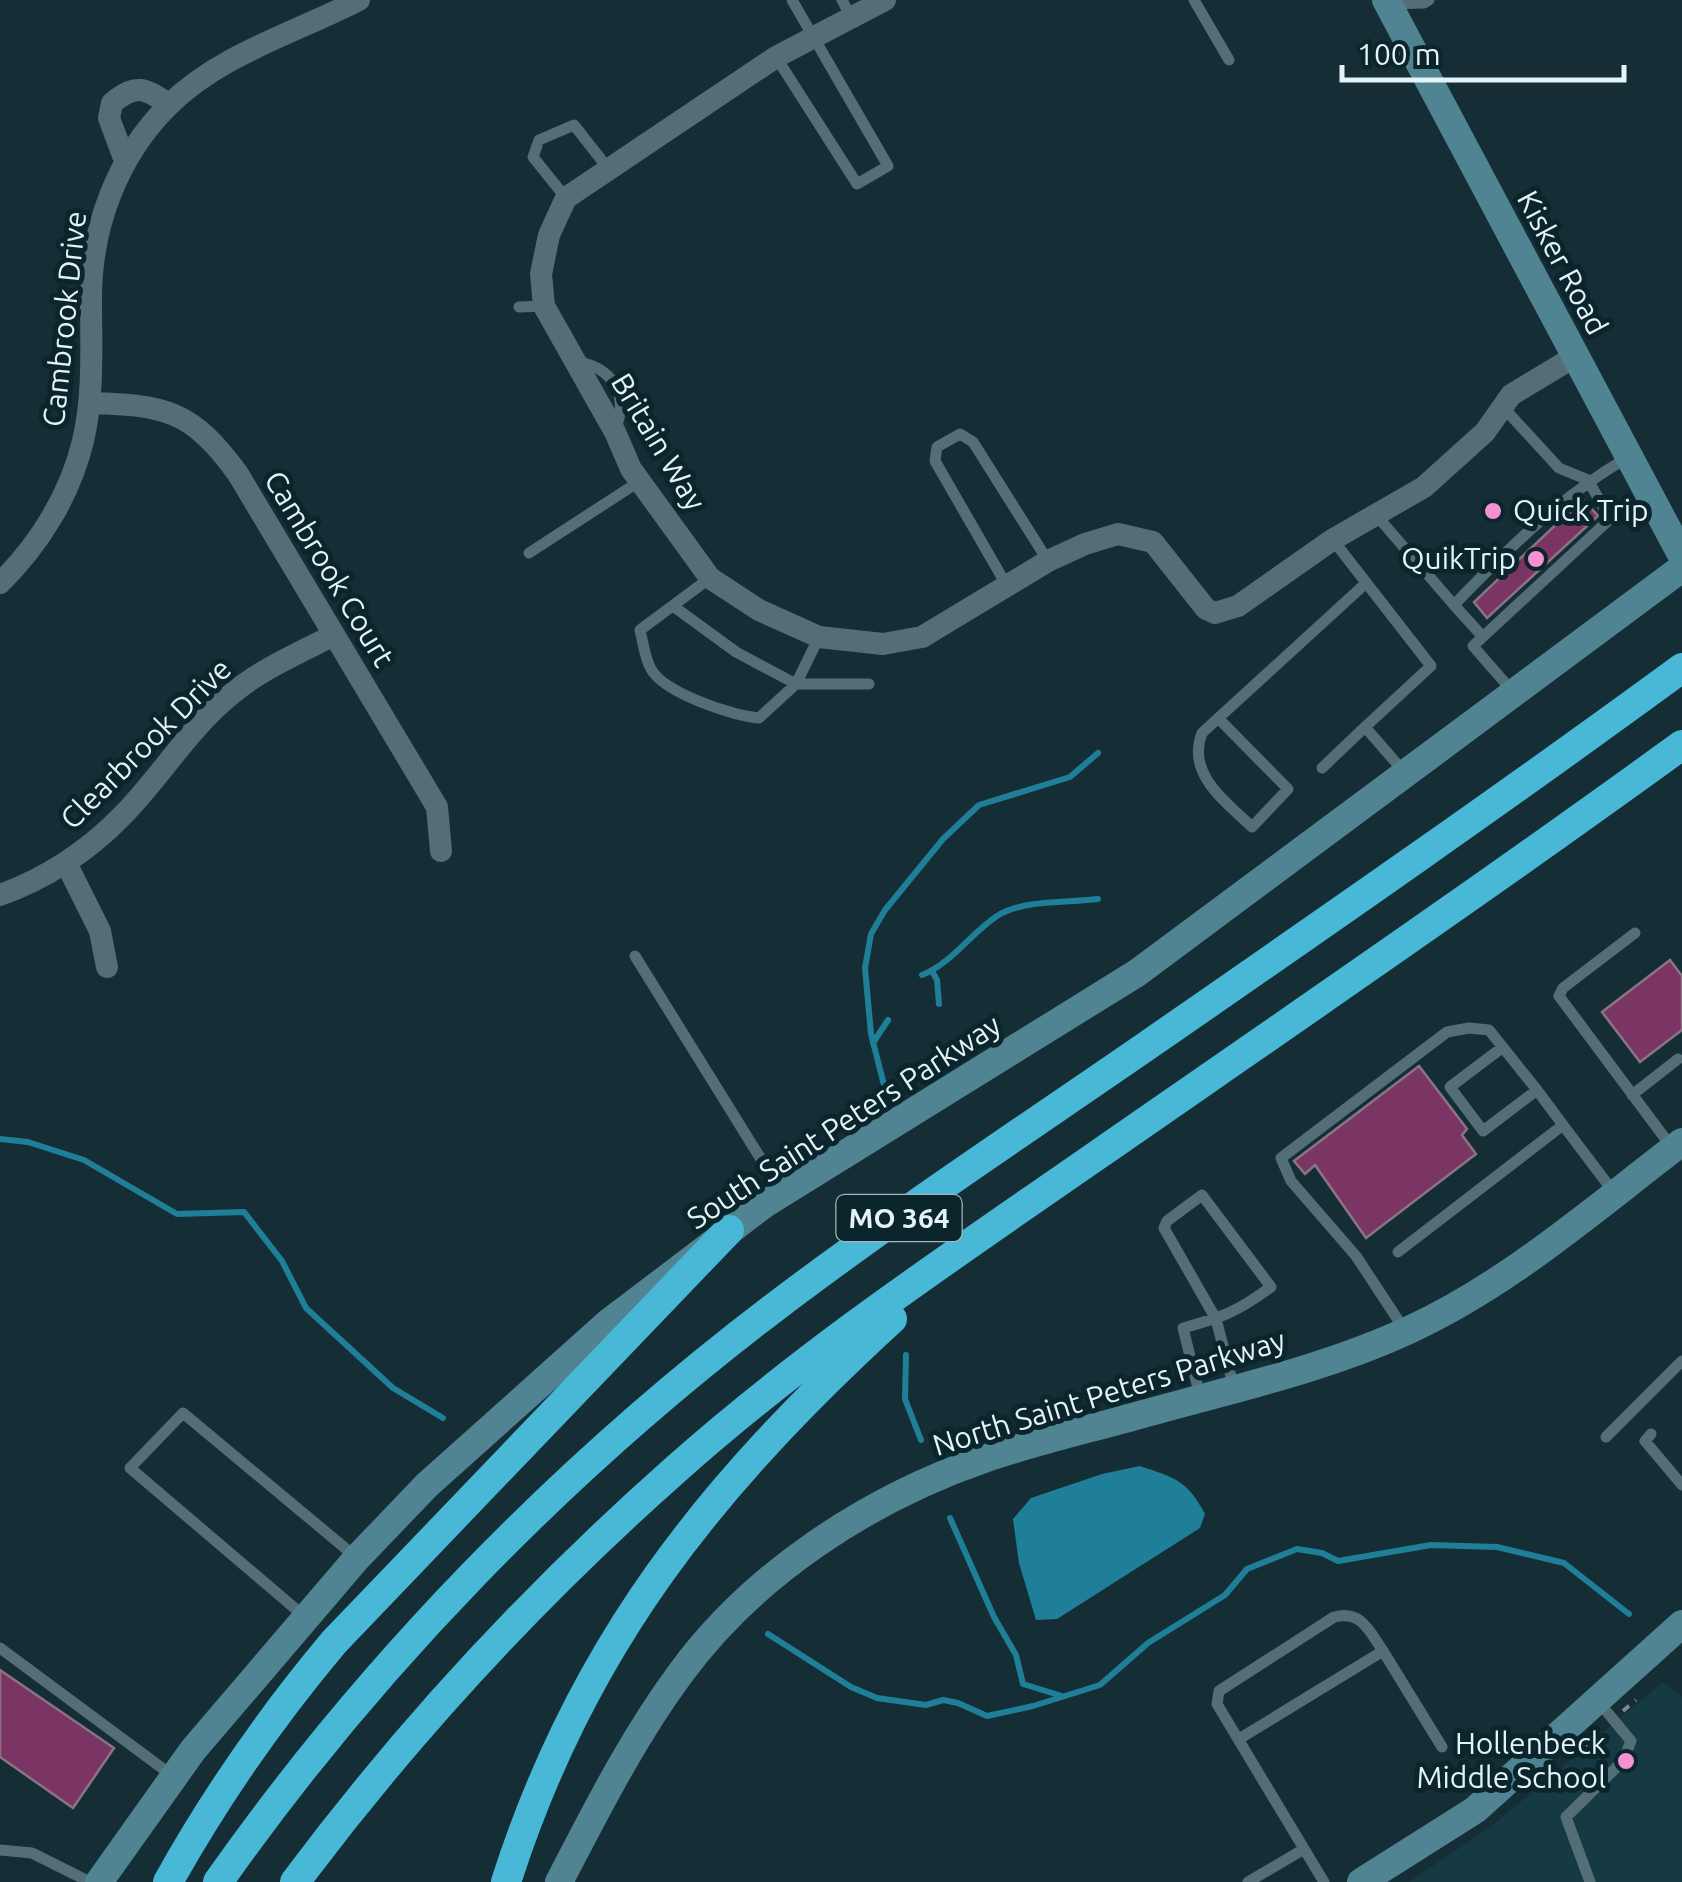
<svg xmlns="http://www.w3.org/2000/svg" width="1682" height="1882" font-family="Ubuntu,sans-serif">
<style>
.built{fill:#163a44}
.water{fill:#1f7f98}
.lines{fill:none;stroke-linecap:round;stroke-linejoin:round}
.stream{stroke:#1f7f98;stroke-width:6}
.building{fill:#7b3565;stroke:#8b7482;stroke-width:2.5}
.path{stroke:#74888f;stroke-width:4;stroke-dasharray:8 8;stroke-linecap:butt}
.service{stroke:#536e76;stroke-width:11}
.minor{stroke:#536e76;stroke-width:22}
.secondary{stroke:#508493;stroke-width:28}
.motorway{stroke:#49b8d6;stroke-width:30}
.poi-dot{fill:#f591d3;stroke:#0b252c;stroke-width:4}
.labels{text-anchor:middle;stroke-width:10;stroke-linejoin:round;paint-order:stroke}
.shield{fill:#0b252c;stroke:#a3b5bb;stroke-width:2.5}
.shield-label{font-size:28px;font-weight:bold;fill:#e4f3f8}
.street-label{font-size:30px;fill:#e4f3f8;stroke:#0b252c}
.poi-label{font-size:30px;fill:#e4f3f8;stroke:#0b252c;text-anchor:end}
</style>
<rect width="100%" height="100%" fill="#152e36"/>
<!-- built -->
<path class="built" d="M1663,1682L1682,1697V1882H1409L1493,1825Z"/>
<!-- water -->
<path class="water" d="M1140,1466C1175,1478 1187,1480 1205,1514L1200,1528L1057,1619L1036,1620L1019,1563L1013,1519L1031,1498L1102,1474Z"/>
<g class="lines">
<!-- stream -->
<path class="stream" d="M932,971L937,980L939,1004
M922,975C952,963 970,934 997,916C1024,899 1067,903 1098,899
M873,1043L888,1020
M884,1085L871,1034L865,968L871,934L885,910L943,839L979,805L1070,777L1098,753
M0,1139L28,1142L84,1160L177,1214L244,1212L282,1261L306,1308L393,1388L443,1418
M906,1355L905,1399L921,1440
M950,1518L994,1617L1016,1655L1023,1684L1062,1696
M768,1634L851,1687L877,1698L926,1705L943,1700L958,1703L987,1716L1033,1706L1100,1685L1148,1643L1225,1595L1247,1569L1297,1549L1322,1553L1338,1561L1431,1545L1497,1547L1564,1563L1629,1614"/>
</g>
<!-- building -->
<path class="building" d="M1583,499L1598,516L1487,618L1474,602Z
M1670,960L1682,976V1030L1640,1062L1602,1012Z
M1419,1066L1467,1129L1462,1135L1476,1154L1366,1238L1315,1165L1305,1174L1294,1161Z
M0,1670L114,1748L73,1808L0,1757Z"/>
<g class="lines">
<!-- path -->
<path class="path" d="M1623,1711L1636,1700
M1582,1748L1601,1731"/>
<!-- service -->
<path class="service" d="M842,0L852,19
M1194,0L1229,60
M1389,4L1424,3L1429,0
M776,57L857,184L888,166L792,0
M566,198L533,157L539,140L574,125L607,167
M519,307L544,306
M577,362C611,367 629,393 616,428
M1503,407L1559,468L1588,480L1610,519L1473,646L1513,692
M1376,515L1454,605
M1333,540L1431,666L1365,727L1405,773
M529,553L640,481
M710,578L640,630C643,642 645,659 651,669C664,693 733,716 759,718L796,684L819,637
M1007,586L935,461L937,447L960,434L973,442L1048,561
M673,606L736,652L796,684H869
M1483,637L1454,605C1506,551 1562,495 1627,458
M1218,718L1288,789L1252,827C1226,802 1186,774 1202,733L1365,584
M1322,768L1365,727
M1635,933L1563,988L1559,996L1673,1149
M635,956L782,1193
M1503,1047L1450,1087L1483,1131L1537,1090L1563,1125
M1632,1095L1678,1059
M1398,1252L1563,1125L1615,1194
M1404,1329L1356,1256L1291,1181L1281,1158L1447,1032L1469,1028L1489,1030L1537,1090
M1200,1396L1183,1328C1223,1317 1237,1312 1271,1287L1202,1195L1167,1221L1164,1228L1216,1319L1234,1388
M1651,1434L1645,1441L1682,1485
M1606,1437L1682,1361
M305,1617L130,1468L183,1413L357,1558
M0,1648L174,1777
M1383,1651L1442,1747
M1239,1739L1383,1651C1369,1630 1361,1610 1334,1617L1219,1691L1217,1704L1324,1882
M0,1850L32,1853L90,1882
M1248,1882L1304,1849
M1590,1882L1566,1817L1623,1761L1631,1741L1598,1701"/>
<!-- minor -->
<path class="minor" d="M885,0L776,57L566,198L549,235L541,274L544,306L615,432L631,469L710,578L759,610L819,637L883,644L922,637L1048,561L1085,544L1118,534L1153,542L1206,609L1215,613L1238,606L1332,540L1424,487L1485,432L1511,395L1574,357
M125,161L109,118L112,103C137,83 144,88 169,104
M89,403C165,405 192,410 238,474L437,807L441,851
M0,583C39,545 70,495 83,441C94,394 91,346 91,298C91,227 117,157 168,106C220,54 295,33 359,0
M66,863L100,931L107,967
M0,895C45,879 88,851 121,817C159,779 187,731 228,697C259,670 297,654 334,635"/>
<!-- secondary -->
<path class="secondary" d="M1386,0L1682,556
M99,1882L193,1750L357,1558L427,1485L608,1323L766,1203L1137,973L1682,568
M559,1882C596,1811 632,1739 680,1674C753,1574 868,1499 984,1459C1036,1441 1090,1429 1143,1414C1232,1389 1325,1369 1409,1330C1509,1284 1595,1208 1682,1142
M1361,1882L1475,1810L1682,1624"/>
<!-- motorway -->
<path class="motorway" d="M168,1882C216,1796 271,1717 334,1642L729,1230
M218,1882C370,1666 561,1470 771,1310C893,1217 1022,1132 1148,1045C1327,921 1506,797 1682,668
M295,1882C407,1732 535,1594 675,1470C806,1353 952,1256 1096,1156C1292,1020 1489,885 1682,745
M506,1882C582,1644 711,1485 892,1319"/>
</g>
<!-- markers -->
<g class="poi-dot">
<circle cx="1493" cy="511" r="10"/>
<circle cx="1536" cy="559" r="10"/>
<circle cx="1626" cy="1761" r="10"/>
</g>
<g class="labels">
<!-- shield labels -->
<rect class="shield" x="836.5" y="1195" width="125" height="46" rx="8"/>
<g class="shield-label">
<text x="899" y="1228">MO 364</text>
</g>
<!-- street labels -->
<g class="street-label">
<text transform="translate(1562 263) rotate(62)" y="10">Kisker Road</text>
<text transform="translate(65 319) rotate(-84)" y="10">Cambrook Drive</text>
<text transform="translate(658 442) rotate(59)" y="10">Britain Way</text>
<text transform="translate(329 569) rotate(59)" y="10">Cambrook Court</text>
<text transform="translate(146 744) rotate(-45)" y="10">Clearbrook Drive</text>
<text transform="translate(844 1122) rotate(-33)" y="10">South Saint Peters Parkway</text>
<text transform="translate(1109 1393) rotate(-17)" y="10">North Saint Peters Parkway</text>
</g>
<!-- poi labels -->
<g class="poi-label">
<text x="1513" y="521" text-anchor="start">Quick Trip</text>
<text x="1516" y="569">QuikTrip</text>
<text x="1606" y="1754">Hollenbeck<tspan x="1606" dy="34">Middle School</tspan></text>
</g>
</g>
<!-- scale -->
<path d="M1342 65v15h282v-15" fill="none" stroke="#e4f3f8" stroke-width="5"/>
<text x="1357" y="65" font-size="30" fill="#e4f3f8" stroke="#0b252c" stroke-width="8" paint-order="stroke">100 m</text>
</svg>
